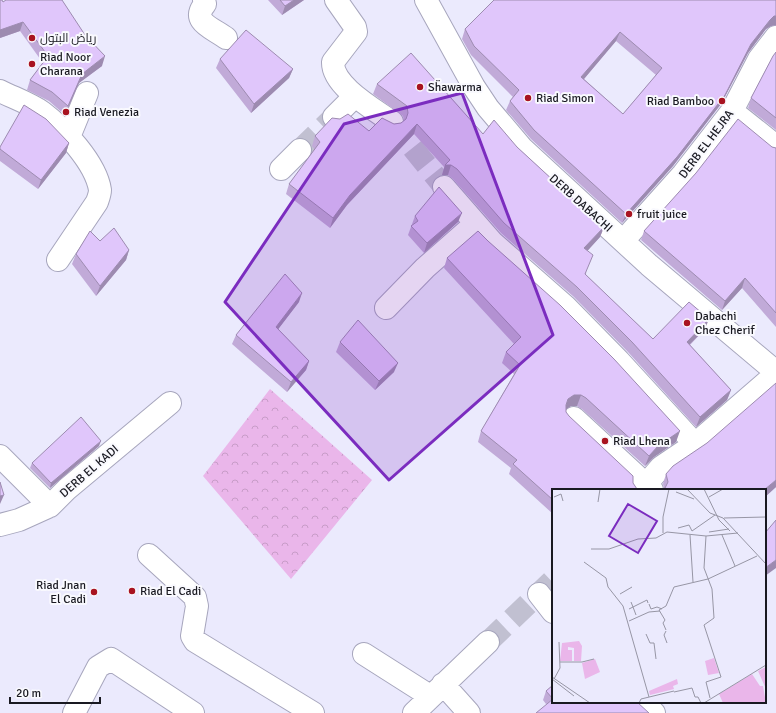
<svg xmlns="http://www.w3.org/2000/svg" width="776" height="713" font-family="Signika,Cairo,sans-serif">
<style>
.park{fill:url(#park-crowns)}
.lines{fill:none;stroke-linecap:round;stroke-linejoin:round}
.minor-tunnel{stroke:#c1c0d1;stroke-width:22;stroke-dasharray:22 11;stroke-linecap:butt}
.minor-casing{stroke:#a7a6bd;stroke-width:24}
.minor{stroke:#fff;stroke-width:22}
.wall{fill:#c1aad8;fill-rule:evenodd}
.shaded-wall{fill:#9d8bb0}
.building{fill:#e0c6fb;stroke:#9d8bb0;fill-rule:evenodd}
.marked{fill:#7b2cbf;fill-opacity:0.2;stroke:#7b2cbf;stroke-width:3;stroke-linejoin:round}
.poi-dot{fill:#a81320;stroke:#f9f9fe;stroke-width:1.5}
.labels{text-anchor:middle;stroke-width:4;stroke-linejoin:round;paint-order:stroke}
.poi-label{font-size:12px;fill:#191921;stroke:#f9f9fe;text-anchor:start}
.street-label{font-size:12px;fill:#191921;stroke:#f9f9fe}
.inset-road{fill:none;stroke:#9796a5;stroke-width:1}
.view{fill:#7b2cbf;fill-opacity:0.15;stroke:#7b2cbf;stroke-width:2}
.inset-edge{fill:none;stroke:#191921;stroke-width:2}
</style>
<defs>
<pattern id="park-crowns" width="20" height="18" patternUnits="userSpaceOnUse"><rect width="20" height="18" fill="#eab6ea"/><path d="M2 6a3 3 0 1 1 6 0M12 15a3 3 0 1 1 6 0" fill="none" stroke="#c89cc8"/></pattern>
</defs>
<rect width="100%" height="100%" fill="#ebeafd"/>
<!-- park -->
<path class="park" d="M270,389L372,480L291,579L203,476Z"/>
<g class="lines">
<!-- minor-tunnel -->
<path class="minor-tunnel" d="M392,122L444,187
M300,150L334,117
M488,642L553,580"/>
<!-- minor casing -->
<g class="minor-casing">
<path id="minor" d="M204,0L205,4C190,22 213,28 226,38
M336,0L355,27L356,32L333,62C332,86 374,109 392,122
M426,0L474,87L488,108L522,148L649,265L776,372
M0,91C14,98 29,103 42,112C63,128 96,163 100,190C100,194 98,199 97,202L58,260
M732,111L776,146
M334,117L355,96
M69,137L87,93
M281,169L300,150
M444,187L492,242L565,306L619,361L695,444
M623,241L683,174L732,111L759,59L776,37
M386,308L425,268L475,224
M574,418L652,490
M0,456L50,506
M641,490L661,467L695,444L776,374
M0,525L19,520L50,506L67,489L170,403
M149,555L195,597L197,606L192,636L195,641L313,713
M539,594L553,612
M364,654L430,696
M443,684L469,713
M643,702L654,713
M74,713L98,667L111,659L193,713
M414,713L488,642"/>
</g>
<!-- minor -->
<use href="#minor" class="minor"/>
</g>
<!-- wall -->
<path class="wall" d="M0,0L102,66L79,83L65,115L49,101L27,90L30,80L43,63L20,31L0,38Z
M268,0H304L282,15Z
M776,0V25L771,26L766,29L748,53L721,104L673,166L622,223L531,139L506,110L510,101L513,97L471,55L462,39L465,29ZM616,41L656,75L623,114L584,79Z
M776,52V130L748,108L751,98Z
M220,59L293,69L289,78L251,113L216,68Z
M377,84L483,134L517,147L604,227L600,237L587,251L586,275L653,339L705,329L690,345L731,390L727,400L696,427L628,352L574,297L501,233L453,179L448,175H442L444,167L414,134L347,205L330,228L286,194L289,184L315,150L312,146L315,136L369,131L394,124L401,123L404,121L403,116L373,94Z
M69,143L66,153L38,189L0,161V147Z
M772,147L776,148V327L742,288L722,310L641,240L644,231Z
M415,216L458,222L424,253L408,235Z
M488,241L676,442L654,457L645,466L582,409L577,406H571L566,409L553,490V514L509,474L511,468L478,442L481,431L514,374L502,363L506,352L514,344L444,268L447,258Z
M129,250L126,260L96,296L72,264L76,254Z
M299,302L278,329L309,361L306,370L287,392L232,344L236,335Z
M340,342L394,372L375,390L336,352Z
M99,446L50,488L30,468L32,463Z
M666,474L776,487L765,497V490L664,489L663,484Z
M553,685V702L546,704L543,700L546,691Z"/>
<!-- shaded-wall -->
<path class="shaded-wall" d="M294,0H304L282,15L285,6Z
M774,16H776V25L771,26L766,29L748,53L721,104L673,166L622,223L626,214L751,44L770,20Z
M23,22L20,31L0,38V30Z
M620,32L616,41L578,86L581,77Z
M105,56L102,66L79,83L65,115L68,106L82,74Z
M293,69L289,78L251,113L254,104Z
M417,124L414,134L347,205L330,228L333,218L350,195Z
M69,143L66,153L38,189L41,180Z
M445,165H451L448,175H442Z
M462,213L458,222L424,253L427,243Z
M604,227L600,237L581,258L584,248Z
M129,250L126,260L96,296L100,286Z
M745,278L742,288L722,310L725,301Z
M302,293L299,302L273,336L276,327Z
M709,319L705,329L683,351L687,342Z
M309,361L306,370L287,392L291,382Z
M398,363L394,372L375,390L379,381Z
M731,390L727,400L696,427L700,417Z
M574,395H581L577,406H571L565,410L566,405L568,399Z
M680,431L676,442L654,457L645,466L649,456L658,446Z
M101,441L99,446L50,488L51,483Z
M776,480V487L765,497V490H764Z
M4,495L0,504V496Z
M776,560V568L765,576V568Z"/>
<!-- building -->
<path class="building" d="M0,0H2L3,2L6,0H62L85,35L105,56L82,74L68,106L52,92L30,80L48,56L23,22L0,30Z
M280,0H294L285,6Z
M494,0H776V16H774L770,20L751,44L725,95L677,157L626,214L534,130L510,101L519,90L474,46L465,29ZM620,32L662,68L623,114L581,77Z
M246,30L293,69L254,104L220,59Z
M776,52V118L751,98L773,56Z
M411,53L483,134L494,120L517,147L604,227L584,248L593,255L585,274L653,339L689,302L709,319L687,342L731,390L700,417L632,342L577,287L504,223L457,169L451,165H445L450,160L417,124L350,195L333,218L289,184L320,142L315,136L332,118L340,119L348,114L369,131L382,118L394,124L401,123L406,119L408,113L407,106L377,84Z
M24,105L46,119L69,143L41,180L0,149V147Z
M738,119L772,147L776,148V313L745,278L725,301L644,231L696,173Z
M439,187L462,213L427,243L411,226L418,221L415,216Z
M114,228L129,250L100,286L76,254L90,231L100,241Z
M478,231L488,241L560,305L614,359L680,431L658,446L649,456L586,398L581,395H574L568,399L566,405V412L569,416L633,476V483L637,489L639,490H553V500L513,464L517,460L481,431L520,365L506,352L521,337L447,258Z
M285,274L302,293L276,327L309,361L291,382L236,335Z
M358,320L398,363L379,381L340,342Z
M776,383V480L764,490H662L665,488L668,482L666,474L673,466L707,443Z
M81,417L101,441L51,483L32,463Z
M0,482L4,495L0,496Z
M776,520V560L765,568V533Z
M553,685V702H637L649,713H536L553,699L546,691Z"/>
<!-- marked area -->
<path class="marked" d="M462,93L553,335L389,480L225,302L344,124Z"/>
<!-- markers -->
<g class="poi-dot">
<circle cx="32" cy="38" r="4"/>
<circle cx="32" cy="64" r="4"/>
<circle cx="420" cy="87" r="4"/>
<circle cx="528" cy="98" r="4"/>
<circle cx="722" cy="101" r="4"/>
<circle cx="66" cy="112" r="4"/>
<circle cx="629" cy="214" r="4"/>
<circle cx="687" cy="323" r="4"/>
<circle cx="605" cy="441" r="4"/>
<circle cx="132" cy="591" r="4"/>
<circle cx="94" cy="592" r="4"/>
</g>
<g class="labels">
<!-- poi labels -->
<g class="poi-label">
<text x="40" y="42">رياض البتول</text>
<text x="40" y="61">Riad Noor<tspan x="40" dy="14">Charana</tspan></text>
<text x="428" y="91">Sḧawarma</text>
<text x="536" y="102">Riad Simon</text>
<text x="714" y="105" text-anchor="end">Riad Bamboo</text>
<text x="74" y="116">Riad Venezia</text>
<text x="637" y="218">fruit juice</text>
<text x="695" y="320">Dabachi<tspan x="695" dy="14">Chez Cherif</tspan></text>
<text x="613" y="445">Riad Lhena</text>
<text x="86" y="589" text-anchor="end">Riad Jnan<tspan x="86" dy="14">El Cadi</tspan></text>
<text x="140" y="595">Riad El Cadi</text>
</g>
<!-- street labels -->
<g class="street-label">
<text transform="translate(706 144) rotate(-53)" y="4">DERB EL HEJRA</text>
<text transform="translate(581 203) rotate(42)" y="4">DERB DABACHI</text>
<text transform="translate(89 471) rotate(-41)" y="4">DERB EL KADI</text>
</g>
</g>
<!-- overview -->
<g transform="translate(552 489)">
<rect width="214" height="214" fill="#ebeafd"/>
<path d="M162,169L167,184L156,186L153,172ZM43,170L48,183L33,190L30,174ZM125,190L126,195L121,197L122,200L98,206L97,202Z" fill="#eab6ea"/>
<path d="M214,178V200L206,182ZM200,185L208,197H211L214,214H171L167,205Z" fill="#eab6ea"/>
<path d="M27,152L30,157L29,172H22V159L16,158V161H20V172H8L10,154Z" fill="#eab6ea"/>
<path class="inset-road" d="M135,0L158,24L171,29L214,75M152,0L167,31L178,42M124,3L142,10M2,8L9,5L11,12M157,8L171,0M46,13L48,0M172,29L214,28M126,39L137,36L140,42L163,26M157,43L177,40M111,44V28L117,0M138,46L141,93M170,46L183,77M154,47L152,79L160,100L162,129L152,136L169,188L154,193L158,209M39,60H57L86,50L104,49L115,43L154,47L186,44M32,73L54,89L56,98L71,117L97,208M68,105L80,98M79,113L81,118L95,111L96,114M97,115L99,120L105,118L110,120M77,120L81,118L84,126M77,132L97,123L108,122M114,141L111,134L113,131L107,121L114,117L122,98L156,90L205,67M114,142L112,146L115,154M94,145L98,154H102L104,170M8,173H30L42,170M0,188L38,214M0,190L22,207M2,190L8,179L7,153M122,203L140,199L143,208H146L149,214M87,214L89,210L122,202M152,214L214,176"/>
<path class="view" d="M76,15L105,32L86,64L57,47Z"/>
<rect width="214" height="214" class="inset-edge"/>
</g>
<!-- scale -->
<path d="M10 697v6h90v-6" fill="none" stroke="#191921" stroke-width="2"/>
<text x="16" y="697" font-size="12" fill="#191921" stroke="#f9f9fe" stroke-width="3" paint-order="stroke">20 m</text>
</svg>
